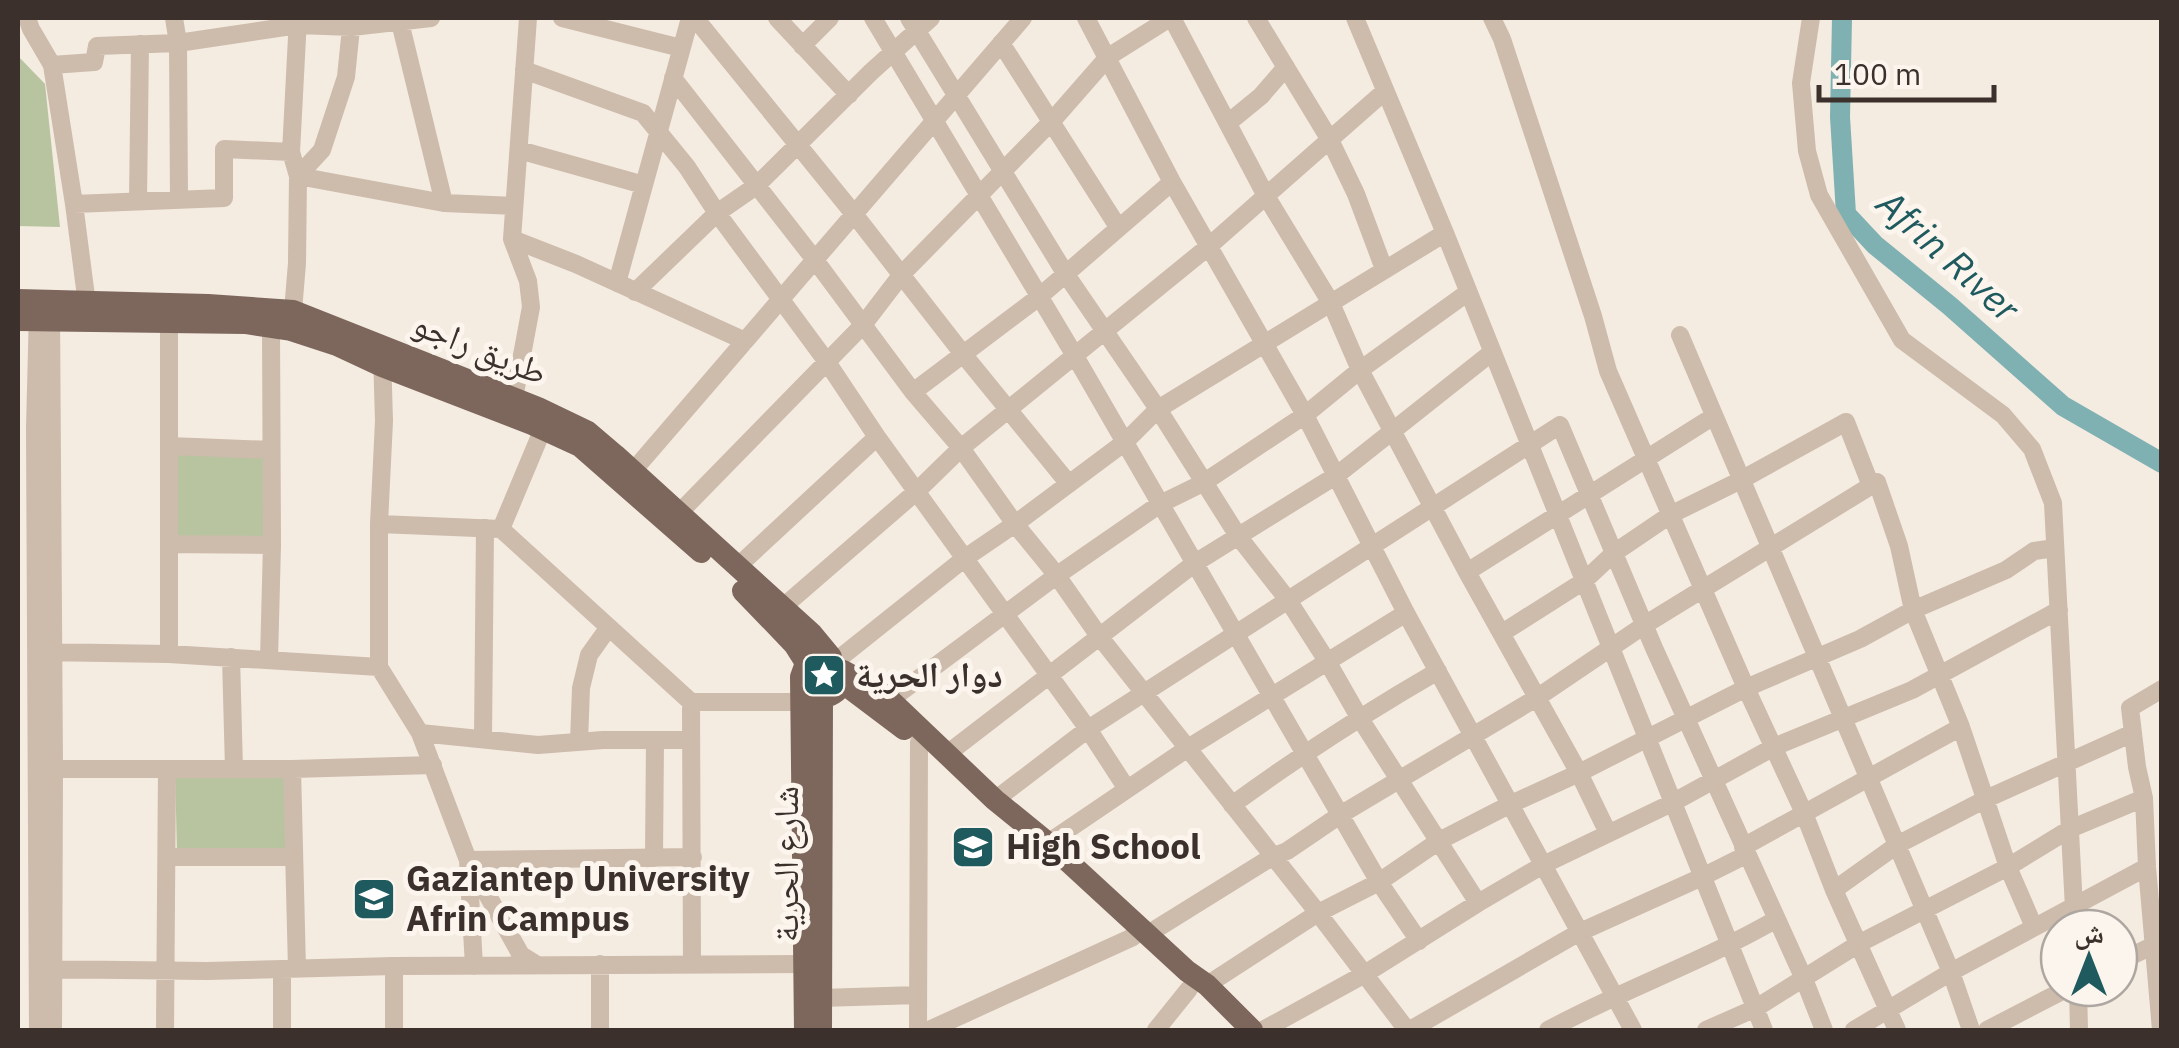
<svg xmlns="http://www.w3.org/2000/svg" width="2179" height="1048" font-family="'IBM Plex Sans','Noto Naskh Arabic',sans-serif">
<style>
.green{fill:#b8c4a0}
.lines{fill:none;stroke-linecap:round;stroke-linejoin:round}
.river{stroke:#7fb0b2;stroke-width:20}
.minor{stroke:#cdbbac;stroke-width:18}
.major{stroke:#7d675c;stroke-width:22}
.labels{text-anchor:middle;stroke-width:10;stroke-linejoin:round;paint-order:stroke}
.street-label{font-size:35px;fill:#3b302b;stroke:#fbf5ee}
.poi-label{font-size:35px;font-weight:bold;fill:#3b302b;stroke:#fbf5ee;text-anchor:start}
.water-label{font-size:38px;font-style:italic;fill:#1f5a5e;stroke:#fbf5ee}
</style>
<rect width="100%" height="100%" fill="#f4ebe1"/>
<!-- green -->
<path class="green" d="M18,56L45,84L60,227L18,226Z
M171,448L270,451V544L171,542Z
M284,765L286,852L177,855L175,768Z"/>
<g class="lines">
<!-- river -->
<path class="river" d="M1842,18L1840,117L1846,214L1875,245L1950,306L2063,406L2162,463"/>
<!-- minor -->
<path class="minor" d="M27,18L31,29L52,65L74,204L87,304
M174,18L178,43L179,200
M399,18L444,203L514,206
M562,18L681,48
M695,18L854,214L963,354L1069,484
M777,18L849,95
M873,18L1075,356L1379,882L1419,941
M909,18L1065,273L1158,409L1238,536L1288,600L1327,661L1359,717L1478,903
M1086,18L1172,182L1305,415L1406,613L1633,1030
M1172,18L1266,196L1331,303L1360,370L1467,572L1579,773L1608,833
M1256,18L1330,140L1356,194L1384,269
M1355,18L1445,233L1764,1030
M1492,18L1502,39L1593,316L1608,371L1746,688L1804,813L1834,890L1897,1030
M1811,18L1801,83L1807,151L1819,195L1902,340L2003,415L2032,449L2053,503L2075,928
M1001,43L1118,227
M802,46L830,18
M52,65L94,62L97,46L178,43L298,25L352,27L431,18
M524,70L643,113L687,167L717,213L827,362L877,437L1088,729L1127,789
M673,78L815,260L913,392L961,448L1015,524L1055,573L1099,636L1318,913L1407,1030
M1228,123L1261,96L1286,67
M519,150L644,185
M298,176L322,150L346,77L352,18
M298,176L444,203
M138,201L140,44
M74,204L224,198V149L291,152
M512,239L576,264L745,341
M617,283L690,18
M635,292L717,213L756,186L871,72L931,18
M38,311L35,428L38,1030
M51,311L54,769L53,1030
M293,311L297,263L298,176L291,152L298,18
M1680,335L1951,972L1971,1030
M382,354L384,421L379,524V667L420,733L468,860L521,955L537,965
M913,392L1039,297L1172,182
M514,398L531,307L528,281L512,239L528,18
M170,446L271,450
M633,471L1023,18
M680,512L863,325L902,274L1052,121L1108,57L1170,18
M379,524L501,529L691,702L692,964
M501,529L547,419
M169,544L272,545
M737,567L877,437
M1467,572L1714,416
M783,607L917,491L961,448L1208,247L1385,91
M1502,633L1584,581L1614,553L1670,515L1741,480L1846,422L1871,486
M42,652L169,654L379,667
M169,654V323
M231,657L234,769
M269,659L272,545L271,327
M836,661L965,558L1015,524L1125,442L1158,409L1445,233
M890,700L1056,576L1160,504L1203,483L1305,415L1360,370L1467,293
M691,702H802
M420,733L538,745L603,740H691
M483,738L485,528
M579,742L581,688L589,655L609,627
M947,754L1195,563L1337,475L1491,353
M54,769H292L433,765
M292,769L297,969
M995,800L1088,729L1560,425L1654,648L1804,979L1824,1030
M1232,805C1299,756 1367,712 1438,671
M1048,843L1188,748L1406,613
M1743,847L1961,727
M167,857H294
M654,858L655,740
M1834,890L1897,845L1986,799L2133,733
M1148,934L1272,857L1287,851L1340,815L1538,697L1646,624L1877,482L1899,546L1913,610L1961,727L2008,867L2034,927
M2119,962L2154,945
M394,966V1030
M474,966L468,860L693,857
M38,969L207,971L394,966L804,964
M282,969V1030
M1207,985L1318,913L1379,882L1439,841L1509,805L1579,773L1746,688L1860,639L1913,610L2006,570L2034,551L2055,548
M2078,988L2079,1030
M821,998L918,995
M165,1030L167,769
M600,1030V964
M918,1030L919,742
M929,1030L1133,937
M1156,1030L1189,989
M1263,1030L1363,975L1478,903L1543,865L1672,803L1774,747L1912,690L2059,610
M1410,1030L1578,933L1702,877L1746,855
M1548,1030C1622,990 1702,962 1775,920
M1706,1030L1756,1008L1860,943L2008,867L2070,829L2144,798
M1854,1030L1951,972L2147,867
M1987,1030L2068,988
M2161,1030L2147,867L2144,798L2137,767L2130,708L2162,689"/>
<!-- major -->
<path class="major" d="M18,300L208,305L293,311L538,408L588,432L615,455L812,634L831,657
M18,320L245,323L291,330L337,345L382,366L532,424L580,446L701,552
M743,591L794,644L806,663
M843,671L874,688L890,700L995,800L1048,843L1187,971L1207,985L1252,1030
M802,682C812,701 832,702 843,683V671
M843,683L904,729
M805,1030L801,677L806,663L818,656
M821,1030L822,698"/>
</g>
<!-- icons -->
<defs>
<g id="sight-square" transform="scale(2.25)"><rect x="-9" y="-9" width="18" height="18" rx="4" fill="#1f5a5e" stroke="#fbf5ee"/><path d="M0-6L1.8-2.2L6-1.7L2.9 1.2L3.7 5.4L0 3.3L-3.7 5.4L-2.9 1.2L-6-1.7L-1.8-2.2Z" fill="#fff"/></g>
<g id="school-square" transform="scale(2.25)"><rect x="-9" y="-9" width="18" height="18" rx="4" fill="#1f5a5e" stroke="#fbf5ee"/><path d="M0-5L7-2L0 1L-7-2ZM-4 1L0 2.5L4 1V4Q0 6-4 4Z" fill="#fff"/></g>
<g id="university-square" transform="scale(2.25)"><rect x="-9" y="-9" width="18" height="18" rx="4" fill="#1f5a5e" stroke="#fbf5ee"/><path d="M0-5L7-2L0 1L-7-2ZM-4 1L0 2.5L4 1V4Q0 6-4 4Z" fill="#fff"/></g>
</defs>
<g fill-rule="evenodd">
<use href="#sight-square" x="824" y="675"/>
<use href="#school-square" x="973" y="847"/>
<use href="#university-square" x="374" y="899"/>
</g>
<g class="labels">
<!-- street labels -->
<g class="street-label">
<text transform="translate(480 348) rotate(22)" y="12">طريق راجو</text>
<text transform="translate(786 864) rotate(-90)" y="12">شارع الحرية</text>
</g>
<!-- poi labels -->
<g class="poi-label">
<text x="856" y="687">دوار الحرية</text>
<text x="1006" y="859">High School</text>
<text x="406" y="891">Gaziantep University<tspan x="406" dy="40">Afrin Campus</tspan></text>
</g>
<!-- water labels -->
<g class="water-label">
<text transform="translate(1948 256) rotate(42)" y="13">Afrin Rıver</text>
</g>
</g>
<!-- border -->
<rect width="2179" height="1048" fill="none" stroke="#3b302b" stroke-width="40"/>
<!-- north arrow -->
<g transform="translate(2089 958)"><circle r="48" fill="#fbf5ee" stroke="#aea6a0" stroke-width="2.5"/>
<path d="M0-8L18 38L0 25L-18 38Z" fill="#1f5a5e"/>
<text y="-15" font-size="28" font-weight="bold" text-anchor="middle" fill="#3b302b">ش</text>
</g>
<!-- scale -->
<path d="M1819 85v15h175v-15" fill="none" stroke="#3b302b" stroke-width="5"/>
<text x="1834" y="85" font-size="30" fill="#3b302b" stroke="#fbf5ee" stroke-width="8" paint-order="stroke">100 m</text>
</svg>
